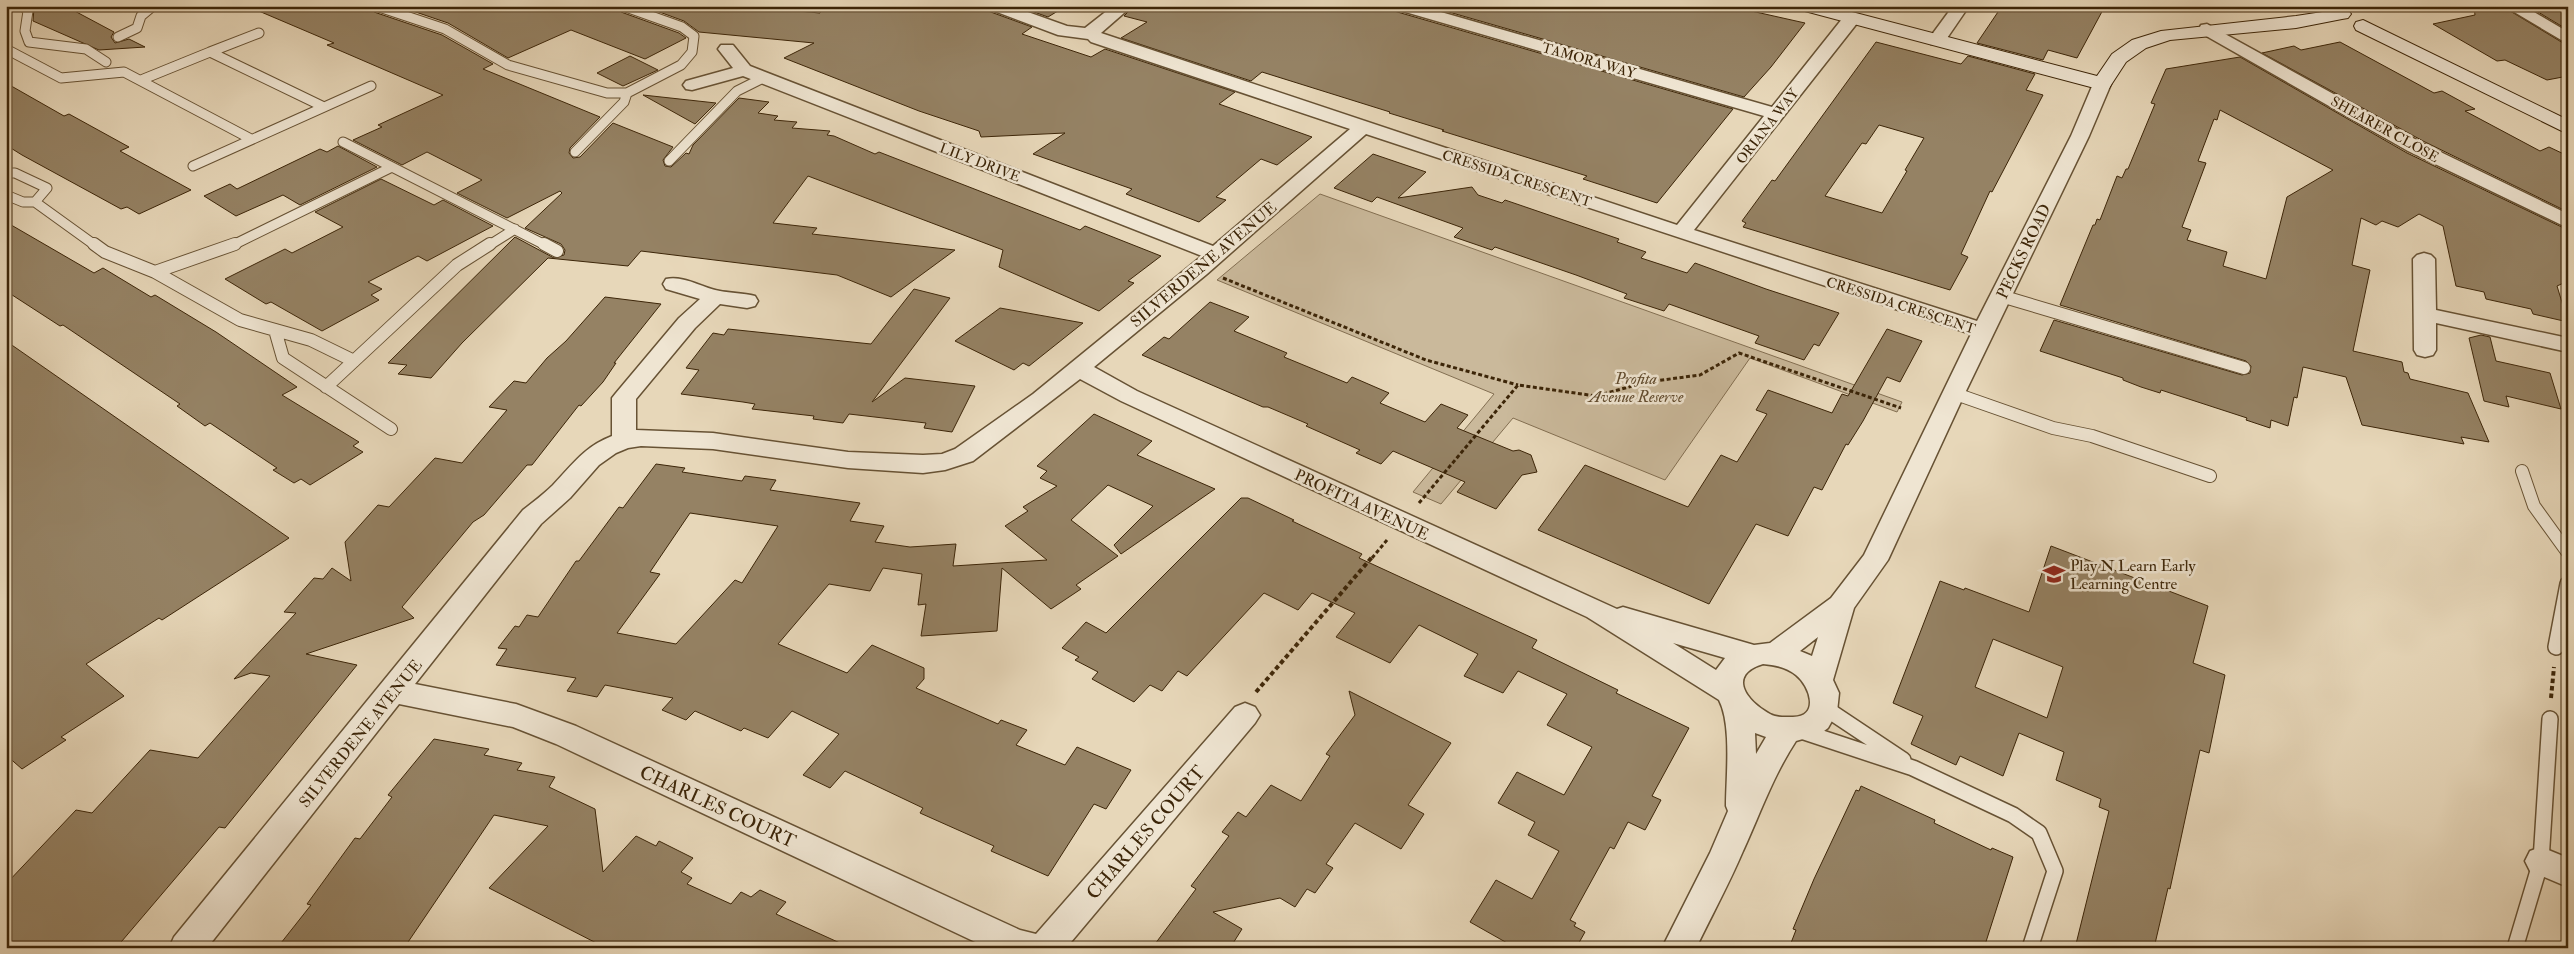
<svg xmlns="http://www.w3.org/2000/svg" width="2574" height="954" font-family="'IM FELL Double Pica',serif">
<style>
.green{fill:#cab99b;stroke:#836f52}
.building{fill:#958264;stroke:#3c2508;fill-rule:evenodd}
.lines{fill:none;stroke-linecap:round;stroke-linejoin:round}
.lane-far2-casing{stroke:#675234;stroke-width:11}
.lane-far1-casing{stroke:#675234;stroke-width:14}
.lane-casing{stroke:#675234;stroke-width:18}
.street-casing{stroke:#675234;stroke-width:3}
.secondary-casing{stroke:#3c2508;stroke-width:2}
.path-far1{stroke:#3c2508;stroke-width:3;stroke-dasharray:4 2.5;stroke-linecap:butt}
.path{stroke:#3c2508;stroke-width:4;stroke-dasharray:4.5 3;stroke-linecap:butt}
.lane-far2{stroke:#efe5d2;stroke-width:9}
.lane-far1{stroke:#efe5d2;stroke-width:12}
.lane{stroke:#efe5d2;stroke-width:15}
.street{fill:#efe5d2;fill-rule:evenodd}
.secondary{fill:#efe5d2;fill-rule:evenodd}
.labels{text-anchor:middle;stroke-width:5;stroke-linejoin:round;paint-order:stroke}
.far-street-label{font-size:14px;fill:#3c2508;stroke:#efe5d2}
.street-label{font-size:16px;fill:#3c2508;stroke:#efe5d2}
.park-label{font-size:16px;font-style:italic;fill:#604a2d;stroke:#efe5d2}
.poi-label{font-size:16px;fill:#3c2508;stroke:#efe5d2;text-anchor:start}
.near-street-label{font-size:19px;fill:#3c2508;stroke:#efe5d2}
</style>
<rect width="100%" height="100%" fill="#e7d7b9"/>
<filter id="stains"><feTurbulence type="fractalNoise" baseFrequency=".004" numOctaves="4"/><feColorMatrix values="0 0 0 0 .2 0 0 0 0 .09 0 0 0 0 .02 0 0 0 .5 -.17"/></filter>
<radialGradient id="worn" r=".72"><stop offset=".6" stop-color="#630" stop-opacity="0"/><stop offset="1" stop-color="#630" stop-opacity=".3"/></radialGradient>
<!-- green -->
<path class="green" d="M1320,194L1902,402L1897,412L1750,358L1665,480L1513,418L1441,504L1413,492L1494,394L1217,280Z"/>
<!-- building -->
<path class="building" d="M247,6H370L374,12L442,35L493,64L483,69L600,117L570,148L569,153L573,158L580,157L613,123L673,147L663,160L665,166L671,167L686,153L689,154L693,145L739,98L769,102L758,113L778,116L774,120L797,122L792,128L830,131L827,135L834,136L875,154L879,152L1080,230L1085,226L1161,256L1128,281L1134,283L1099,311L999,267L1003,250L808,176L773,223L817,228L812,234L955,250L891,297L837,275L641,251L628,266L548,258L462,343L431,378L398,374L407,365L388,363L515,237L554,258L564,255L565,250L561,244L525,228L562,193L560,191L507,218L457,193L482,180L427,152L402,165L353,140L382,127L378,125L443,95L327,45L334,43Z
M398,6H617L621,12L679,33L686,38L645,59L571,30L508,58L448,23Z
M643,6H742L820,13L821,6H985L988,11L1032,27L1022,34L1091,57L1105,49L1235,92L1219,104L1312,137L1277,165L1261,159L1216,197L1226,200L1199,222L1126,194L1132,189L1033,154L1065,133L981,137L979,131L919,111L784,58L814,43L699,32L684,21Z
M1017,6H1066L1048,17Z
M1134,6H1391L1394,11L1733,109L1657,203L1583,179L1587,176L1442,131L1444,130L1389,113L1390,112L1262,72L1251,81L1121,38L1147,22L1124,16Z
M1428,6H1729L1805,23L1771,67L1744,97Z
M2002,6H2105L2077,58L2048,50L2043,60L1977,43Z
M2474,6H2502L2568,46V76L2547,80L2505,60L2497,61L2433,24L2475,15Z
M2528,6H2568V30Z
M34,8H69L114,32L111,37L115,43L129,39L145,47L99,50L33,21Z
M1876,42L1961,64L1968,56L2035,74L2026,90L2043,95L1992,192L1990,191L1961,254L1968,257L1950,290L1743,227L1746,223L1742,221L1772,180L1775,181ZM1879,125L1924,138L1905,170L1907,171L1882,213L1825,196L1862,143L1866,144Z
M2340,42L2434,93L2442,91L2475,109L2465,111L2540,151L2549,147L2568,156V212L2423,141L2262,53L2294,46L2301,50Z
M630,56L658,70L623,86L597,73Z
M2240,57L2407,153L2568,230V281L2557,286L2568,322L2533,314L2531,309L2486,299L2484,292L2456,286L2443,226L2419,214L2398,227L2382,221L2376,225L2361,218L2352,265L2370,270L2353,351L2402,362L2404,372L2408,373L2410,379L2468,393L2489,442L2461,437L2464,444L2362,425L2346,377L2303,367L2297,398L2294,397L2288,426L2271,420L2270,428L2246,420L2247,418L2161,390L2160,393L2141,387L2123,380V378L2040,351L2054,320L2242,375L2250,373L2251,366L2246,361L2060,305L2093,225H2095L2097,219L2100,220L2117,176L2122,178L2126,169H2128L2155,104L2151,103L2166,69ZM2220,110L2333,170L2287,197L2266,279L2223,266L2227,252L2187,240L2191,230L2182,227L2206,163L2198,161L2214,119L2217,120Z
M6,83L64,116L69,114L129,147L120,151L191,190L139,214L127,207L121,209L22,155L6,145Z
M643,95L716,103L695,124Z
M338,146L377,167L300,205L283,195L236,216L204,196L230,184L237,189L320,149L327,152Z
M1373,154L1426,172L1398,198L1472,187L1478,195L1502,203L1505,200L1619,239L1617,242L1646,252L1641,258L1687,273L1695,263L1766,289L1839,313L1819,346L1814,344L1804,360L1755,343L1759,336L1669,304L1664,311L1624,298L1627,294L1576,275L1495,247L1492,250L1454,237L1463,228L1377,197L1372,202L1334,188Z
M381,179L434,205L443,200L493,226L427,261L418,256L368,282L382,289L371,295L379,300L322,331L271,302L266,304L225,279L285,249L292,253L343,227L315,212Z
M6,222L94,273L103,268L151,297L155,295L216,332L297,387L282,395L359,442L353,446L363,452L310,485L301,479L294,483L273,470L277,468L210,423L205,426L177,406L180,404L63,325L60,326L6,291Z
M914,289L950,298L872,402L905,378L975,386L952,432L924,428L926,423L849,414L843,423L813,419L814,416L752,409L755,404L743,402L681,394L699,370L686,368L713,333L724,335L728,329L871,344Z
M605,297L661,304L614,363H616L603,382L581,406L579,405L532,465H527L484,515L473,522L402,607L414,618L306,654L357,665L225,828L219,827L116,948H6V884L76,810L92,813L150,750L198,758L270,676L251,673L234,679L296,613L284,612L314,578L323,579L332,568L351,581L345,542L378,505L389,507L435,458L462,463L507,410L489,407L514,381L526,383L547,358L566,341Z
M1210,302L1249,317L1234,331L1287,353L1284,357L1347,383L1352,377L1389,393L1380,403L1425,422L1441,404L1468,415L1457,428L1513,451L1519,450L1531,455L1537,472L1522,475L1496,509L1457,492L1465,482L1393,451L1381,464L1356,453L1360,450L1306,426L1308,424L1268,407H1263L1142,355L1164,337L1169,339Z
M1000,308L1083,323L1029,366L1023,363L1014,370L955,341Z
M1887,329L1922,341L1900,382L1887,377L1863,421L1848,445L1846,444L1822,490L1814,487L1788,536L1756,524L1709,604L1538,530L1585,465L1688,507L1721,455L1737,462L1767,414L1756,410L1768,390L1832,413L1842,394L1848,396Z
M2481,335L2490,337L2496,361L2550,373L2561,409L2506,396L2509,407L2484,401L2469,338Z
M6,341L289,538L162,620L159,618L86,664L124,696L61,737L66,740L22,769L6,755Z
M1094,414L1152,441L1137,455L1215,489L1121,554L1114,545L1153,506L1108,485L1071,520L1118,556L1076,585L1081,589L1051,609L1002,568L997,631L921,636L926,604L918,605L922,574L883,568L870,591L829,584L778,644L847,673L872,645L924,668V679L916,688L998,724L1001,720L1027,730L1016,745L1065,765L1077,747L1131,770L1106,809L1094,804L1048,876L991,851L994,846L920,813L923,808L845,771L830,788L803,775L839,734L792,711L768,738L744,728L741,731L695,711L686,720L662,710L673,698L605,685L597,697L567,691L576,678L496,665L507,649L498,648L515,626L519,627L527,615L538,617L576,561H579L619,507L623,508L656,464L685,468L682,472L742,481L745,476L776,480L770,490L860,503L850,521L884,526L875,542L910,547L956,544L953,566L1047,560L1005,526L1028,511L1023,507L1057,486L1040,478L1047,471L1037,466ZM690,513L778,526L742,583L735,580L676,644L617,633L660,574L650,572Z
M1241,498H1248L1294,520L1292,521L1362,554L1359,558L1537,640L1532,648L1618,690L1616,693L1689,728L1652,796L1661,800L1645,830L1628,822L1614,849L1610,847L1570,920L1576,923L1574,926L1585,932L1576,948H1516L1470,922L1496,880L1532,899L1559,851L1528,835L1535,822L1498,803L1517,772L1564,795L1592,747L1547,725L1567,694L1518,671L1503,693L1464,676L1478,654L1419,625L1390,663L1336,637L1355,613L1312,593L1298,610L1264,593L1187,676L1178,671L1162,691L1150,685L1134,702L1092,679L1098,672L1075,660L1079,657L1062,648L1086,622L1106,633Z
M2051,546L2208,606L2193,663L2225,675L2209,753L2200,750L2170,889L2168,888L2154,948H2075L2109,811L2099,807L2101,799L2056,780L2064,752L2019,733L2003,776L1960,756L1956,765L1911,744L1923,716L1893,703L1940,581L1964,590L1965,588L2029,612ZM1993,639L2063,667L2047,718L1975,687Z
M1349,691L1451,743L1408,805L1424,814L1401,849L1355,823L1326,864L1333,868L1315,893L1307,889L1295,907L1280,898L1213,912L1242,929L1230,948H1152L1196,889L1191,886L1229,836L1222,832L1238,812L1246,817L1271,785L1301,801L1330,756L1326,754L1355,715Z
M434,739L489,749L484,755L522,763L517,770L555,777L549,787L595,809L603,872L636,836L656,846L659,841L693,858L681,872L692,878L687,884L731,904L741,892L751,897L760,890L786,902L776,914L851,948H606L489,888L548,826L494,815L404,948H277L311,905L307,904L355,838L360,839L392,797L388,795Z
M1861,786L1935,820L1934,823L1991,850L1992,848L2013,857L1984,948H1789L1796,930L1793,929L1814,879L1856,790L1859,791Z"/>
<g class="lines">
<!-- lane-far2 casing -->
<g class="lane-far2-casing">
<path id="lane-far2" d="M23,6L28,11L25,31L29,42L86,49L106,62
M376,6L445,29L508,65L607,93H627L681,65L692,52L694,36L682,27L623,6
M118,37L137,28L141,16L153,6
M6,49L61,78L124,72L251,139
M210,52L259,33
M141,80L210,52L324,107
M343,142L547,246
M575,152L624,102L627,93
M669,161L737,91L763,78
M193,166L371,86
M6,173H15L47,188L35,202
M6,195L23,202H35L96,246
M231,246L392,167
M488,246L515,229"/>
</g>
<!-- lane-far1 casing -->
<g class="lane-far1-casing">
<path id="lane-far1" d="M94,244L105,252L155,272L240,320L311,340L354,361
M544,244L557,251
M155,272L235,244
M2001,296L2244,368
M275,330L283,358L391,429
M326,387L457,265L490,244
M1953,393L2053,428L2092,436L2210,476
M2522,471L2534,506L2568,553"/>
</g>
<!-- lane casing -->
<g class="lane-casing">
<path id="lane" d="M2556,647L2568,584
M1825,708L1903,760
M1798,730L1913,768L2013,815L2039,833L2055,871L2030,948
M2515,948L2541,861L2550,719"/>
</g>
<!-- street casing -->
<g class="street-casing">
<path id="street" d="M987,6H1011L1067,26L1085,28L1113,6H1132L1101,33L1677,225L1764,116L1395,9L1393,6H1420L1772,107L1846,14H1858L1860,18L1858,22L1694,230L1977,321L2071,136L2093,84L2096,80H2108L2111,84L2089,136L1965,393L1888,560L1854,608L1833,680L1839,693L1837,712L1828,728L1820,734L1796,741C1773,776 1760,814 1743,851C1729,884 1712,915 1696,948H1662L1710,853L1728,811L1726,806C1726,777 1732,725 1719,700L1587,617L1121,401L1080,379L973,461L945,470L923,473L848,468L713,449L641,446L628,448L616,453L599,465L570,498L541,524L415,684L516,704L576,726L1020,930L1036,934L1235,707L1245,703L1255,707L1260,715L1255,723L1066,948H988L556,744L513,727L399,704L207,948H169L174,937L523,510C533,502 544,494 553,485C573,464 584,447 612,436V398L616,393L679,318L700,299L666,289L663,284L666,279C684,275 702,288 720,291C731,293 743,293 755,296L758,301L755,306L747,308L720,304L695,328L636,399V430L713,433L848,452L923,455L942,454L955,449L1033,394L1202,256L743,76L692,90L686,89L683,85L686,81L733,68L718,49L721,45H733L750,66L1213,246L1350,129L1091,42L1088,39L1058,35L989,9ZM1366,134L1971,334L1864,555L1831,598L1770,643L1754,645L1623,607L1617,609L1137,391L1094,367L1207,274ZM1818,637L1812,656L1800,651ZM1673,643L1725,658L1716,670ZM1763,664C1775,665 1786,667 1796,675C1810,686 1820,717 1793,717C1785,717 1777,718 1770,714C1746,701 1727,675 1763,664ZM1755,733L1766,737L1756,754Z
M1953,6H1969L1943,44H1931L1928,40Z
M2504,6H2524L2568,32V44Z
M2207,24L2422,143L2568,214V228L2408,151L2201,33L2199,29L2201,25Z
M2424,253L2431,255L2435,259L2436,310L2568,338V352L2436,323V350L2433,355L2425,357L2417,355L2414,350L2413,259L2417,255Z
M2541,847L2568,858V887L2530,871L2525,861L2530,851Z"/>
</g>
<!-- secondary casing -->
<g class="secondary-casing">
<path id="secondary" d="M1798,6H1829L2097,76L2112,54L2132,40L2161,31L2296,16L2342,9L2348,10L2351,14L2348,18L2342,19L2296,28L2170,40L2146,48L2126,62L2109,88L2102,90L1801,10Z
M2363,20L2568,120V134L2356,30L2354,26L2356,22Z"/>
</g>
<!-- path-far1 -->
<path class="path-far1" d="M1223,278L1426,360L1518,385
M1419,503L1518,385L1596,396L1647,382L1700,375L1739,353L1901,408
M1372,558L1387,540"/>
<!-- path -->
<path class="path" d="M1256,692L1373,556
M2551,698L2554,667"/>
<!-- lane-far2 -->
<use href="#lane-far2" class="lane-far2"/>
<!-- lane-far1 -->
<use href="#lane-far1" class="lane-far1"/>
<!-- lane -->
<use href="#lane" class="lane"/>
<!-- street -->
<use href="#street" class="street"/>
<!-- secondary -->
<use href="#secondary" class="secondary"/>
</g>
<!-- icons -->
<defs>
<g id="school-bare" transform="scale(1.725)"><path d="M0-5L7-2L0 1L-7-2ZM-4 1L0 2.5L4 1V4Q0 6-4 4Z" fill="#8f2418" stroke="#efe5d2" stroke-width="2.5" paint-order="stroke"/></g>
</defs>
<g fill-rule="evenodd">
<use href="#school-bare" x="2054" y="574"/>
</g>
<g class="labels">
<!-- far-street labels -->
<g class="far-street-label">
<text transform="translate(1589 60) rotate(16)" y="5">TAMORA WAY</text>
<text transform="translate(1767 126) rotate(-52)" y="5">ORIANA WAY</text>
<text transform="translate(2385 129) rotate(29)" y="5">SHEARER CLOSE</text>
<text transform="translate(980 162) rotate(21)" y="5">LILY DRIVE</text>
<text transform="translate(1517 178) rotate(18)" y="5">CRESSIDA CRESCENT</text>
<text transform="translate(1901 305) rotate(18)" y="5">CRESSIDA CRESCENT</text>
</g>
<!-- street labels -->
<g class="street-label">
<text transform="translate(2023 251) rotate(-64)" y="6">PECKS ROAD</text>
<text transform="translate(1203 264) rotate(-40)" y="6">SILVERDENE AVENUE</text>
<text transform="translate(1362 504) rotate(25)" y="6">PROFITA AVENUE</text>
<text transform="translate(360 733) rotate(-51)" y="6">SILVERDENE AVENUE</text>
</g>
<!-- park labels -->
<g class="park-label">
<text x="1636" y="384">Profita<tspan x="1636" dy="18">Avenue Reserve</tspan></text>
</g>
<!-- poi labels -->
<g class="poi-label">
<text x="2070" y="571">Play N Learn Early<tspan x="2070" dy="18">Learning Centre</tspan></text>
</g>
<!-- near-street labels -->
<g class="near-street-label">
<text transform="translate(718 806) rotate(25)" y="7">CHARLES COURT</text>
<text transform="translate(1145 832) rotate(-49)" y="7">CHARLES COURT</text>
</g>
</g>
<!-- margin -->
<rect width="2574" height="954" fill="none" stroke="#e7d7b9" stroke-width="25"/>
<rect x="8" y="8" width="2559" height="939" fill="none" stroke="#3c2508" stroke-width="2.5"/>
<rect x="12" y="12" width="2549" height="929" fill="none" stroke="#3c2508"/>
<rect width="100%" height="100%" filter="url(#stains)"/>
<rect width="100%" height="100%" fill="url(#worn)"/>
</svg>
